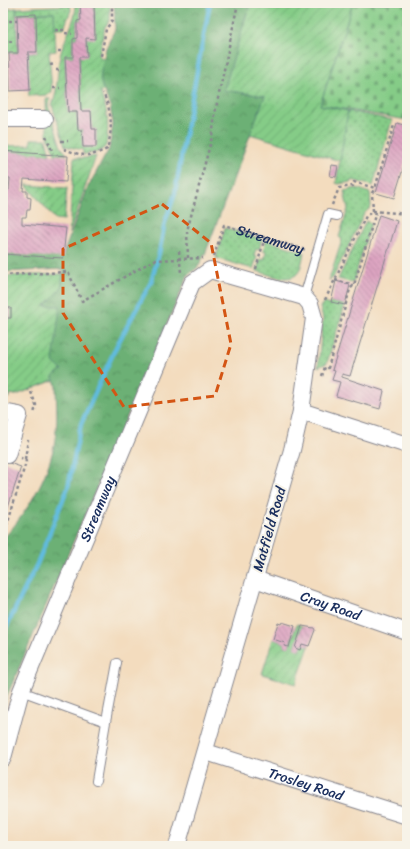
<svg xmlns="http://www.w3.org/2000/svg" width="410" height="849" font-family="Sriracha,sans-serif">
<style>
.grass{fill:url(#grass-dots);stroke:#507e72}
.forest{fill:url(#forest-crowns);stroke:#447069}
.cemetery{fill:url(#cemetery-stones);stroke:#507e72}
.garden{fill:url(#garden-furrows);stroke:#507e72}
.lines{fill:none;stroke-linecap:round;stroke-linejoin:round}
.stream{stroke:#61bbdf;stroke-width:4.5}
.building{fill:url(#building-back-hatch)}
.service-casing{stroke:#87868e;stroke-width:10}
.minor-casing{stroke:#87868e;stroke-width:18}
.path{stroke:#87868e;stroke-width:2.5;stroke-dasharray:3 3;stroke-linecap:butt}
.service{stroke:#fff;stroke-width:8}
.minor{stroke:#fff;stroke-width:16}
.marked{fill:none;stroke:#d45514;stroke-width:3;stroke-dasharray:8 5;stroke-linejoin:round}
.labels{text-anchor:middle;stroke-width:4;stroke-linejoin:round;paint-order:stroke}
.street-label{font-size:14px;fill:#1b2f5e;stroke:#f7f3e8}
</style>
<defs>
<pattern id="grass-dots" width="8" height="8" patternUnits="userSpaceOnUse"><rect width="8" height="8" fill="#85cc87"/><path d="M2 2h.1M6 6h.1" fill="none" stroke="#6ca672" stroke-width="1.8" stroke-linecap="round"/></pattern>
<pattern id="forest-crowns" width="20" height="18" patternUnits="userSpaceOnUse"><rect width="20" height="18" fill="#6cb074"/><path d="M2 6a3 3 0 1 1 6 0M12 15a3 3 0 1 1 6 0" fill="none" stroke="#589062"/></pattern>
<pattern id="cemetery-stones" width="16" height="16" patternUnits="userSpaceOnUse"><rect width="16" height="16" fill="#85cc87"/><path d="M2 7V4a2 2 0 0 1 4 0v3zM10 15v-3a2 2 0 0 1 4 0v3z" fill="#6ca672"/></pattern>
<pattern id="garden-furrows" width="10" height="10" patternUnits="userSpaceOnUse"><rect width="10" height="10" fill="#85cc87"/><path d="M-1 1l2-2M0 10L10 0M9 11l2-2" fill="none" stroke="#6ca672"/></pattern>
<pattern id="building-back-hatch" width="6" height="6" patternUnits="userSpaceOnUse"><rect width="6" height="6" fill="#dda4c1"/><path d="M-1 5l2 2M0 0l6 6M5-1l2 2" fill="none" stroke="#b286a0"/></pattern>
</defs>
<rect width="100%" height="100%" fill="#f7f3e8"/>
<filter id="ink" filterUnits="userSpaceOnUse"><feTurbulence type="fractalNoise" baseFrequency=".025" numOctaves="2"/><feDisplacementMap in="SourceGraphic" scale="8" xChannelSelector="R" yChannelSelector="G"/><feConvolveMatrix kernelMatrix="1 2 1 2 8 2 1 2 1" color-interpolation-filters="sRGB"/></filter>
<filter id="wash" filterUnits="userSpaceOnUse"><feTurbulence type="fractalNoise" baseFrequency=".012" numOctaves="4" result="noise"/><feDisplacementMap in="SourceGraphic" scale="16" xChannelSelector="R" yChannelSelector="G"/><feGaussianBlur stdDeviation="0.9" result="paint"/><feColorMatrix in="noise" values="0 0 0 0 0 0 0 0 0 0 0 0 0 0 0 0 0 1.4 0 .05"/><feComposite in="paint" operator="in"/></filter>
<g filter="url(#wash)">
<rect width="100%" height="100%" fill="#f3dcbe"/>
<!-- grass -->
<path class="grass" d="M70,5L71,10L64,28H55L53,12L17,15L16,8Z
M46,99H50L48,105L61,147L67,154H55L47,134Z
M348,111L392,120L373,186L352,180L351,182L339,184L336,183Z
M31,139H46L50,155L3,151V146L31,145Z
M357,188L370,193L371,207L364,214L333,278L329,280L342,240L339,237L348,209L344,191Z
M366,221L371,223L353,283L338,279Z
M225,228L262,239L259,250L256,249L254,256L257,257L253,269L216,258Z
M266,240L304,252C303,257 302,265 299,271C292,285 268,274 257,271L260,259L264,260L266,252L263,251Z
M324,302L328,305L331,302L345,305L327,363L318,367L323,319L320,307Z"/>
<!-- forest -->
<path class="forest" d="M114,3H250L224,90L265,96L205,254L198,267L188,275L7,696L3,710V537H5C30,508 53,470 56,431C58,416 56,400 56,385L54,380L16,395L3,393L44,307L61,288L64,269L3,272V254L63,255L88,187L109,149L113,124L110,106L101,84L100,75L106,48L115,29Z"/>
<!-- cemetery -->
<path class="cemetery" d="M353,3H407V120L320,105Z"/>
<!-- garden -->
<path class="garden" d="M76,3H80L81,20L77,21V38L73,39V57H65L68,112H77L78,130H82L83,147L96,146V129H92L81,111L79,57L87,56L86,38H95L94,3H110V20L105,27L99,56L104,59C101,70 98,80 104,91L100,92C107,109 109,121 107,139C106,142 107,146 104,148C100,153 89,154 83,154V150L65,146L52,105C58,93 57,71 60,56C64,38 76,22 76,3Z
M250,3H353L320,105L348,111L340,161L250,134L265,96L224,90Z
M16,8L18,53H3V9Z
M54,12L56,51L49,52L52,92L48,95L29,96L28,53L37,52L36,14Z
M96,156L69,234L74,158H86Z
M26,185L67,188L64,220L55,219Z
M63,274L61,288L45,306H60L53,362L62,370L53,376L54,380L16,395L10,394V397L3,399V276Z
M297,624L302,626L295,648L300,650L302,644L309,646L296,684L262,674L273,639L285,643L284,646L289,647Z"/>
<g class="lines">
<!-- stream -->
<path class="stream" d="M3,634L37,564L68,487L81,424L117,345L151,282L159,253L165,222L175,194L184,140L210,3"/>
</g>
<g id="blocks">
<!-- building -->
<path class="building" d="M80,3H94L95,39L86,38L87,57H79L81,111H91L92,129H96V147H83L82,130H78L77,112H68L65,57H73V39L77,38V21L81,20Z
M36,14L37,52H28L30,90L10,91L9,53H18L17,15Z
M397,123L407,126V156L394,198L376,193Z
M3,151L68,156L66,182L24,179L23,191H27V197L31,198L30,210H27L26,217H22V224L66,228L63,258L3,254V190H9L10,178L3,177Z
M332,165L338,166L336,177L330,176Z
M379,215L397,221L350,376L342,374V377L384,391L380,409L336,396L340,382L332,380L335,371L332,370Z
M336,281L350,285L345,305L331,302Z
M3,307L11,308V318H3Z
M3,461L21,467L3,522Z
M282,622L295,626L289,647L284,646L285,643L273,639L278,623L281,624Z
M302,626L314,628L315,630L309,646L302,644L300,650L295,648Z"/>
</g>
</g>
<g filter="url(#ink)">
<use href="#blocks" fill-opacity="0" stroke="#87868e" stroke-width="1"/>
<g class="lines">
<!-- service casing -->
<g class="service-casing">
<path id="service" d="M304,297L328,214L337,216
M21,691L106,722L117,663
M96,781L106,722"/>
</g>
<!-- minor casing -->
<g class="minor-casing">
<g id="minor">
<path d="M3,119H45"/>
<path d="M301,411L407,445"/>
<path d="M3,412L19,415L7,455"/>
<path id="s2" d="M255,579L407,632"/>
<path id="s3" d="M206,752L407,816"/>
<path id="s4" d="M3,758L21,691L192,283L210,270L304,297L310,304L314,318L301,411L292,450L177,846"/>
</g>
</g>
<!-- path -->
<g class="path">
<path d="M68,3H74"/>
<path d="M3,21H17"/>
<path d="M55,30H67"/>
<path d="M65,33L72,34"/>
<path d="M3,42L15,41"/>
<path d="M58,51H64"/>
<path d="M101,56L106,29L112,21V3"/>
<path d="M50,65L56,64"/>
<path d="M56,70H62"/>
<path d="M53,88H60"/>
<path d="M7,99V94"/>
<path d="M3,100H5"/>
<path d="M46,136L53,153"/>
<path d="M61,141H68"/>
<path d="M64,149C83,156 88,158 107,149C113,130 112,111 103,93"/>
<path d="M332,205L339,188L353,186L354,182L375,188L394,125"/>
<path d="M373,211L372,193L375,188"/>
<path d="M179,251L181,273"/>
<path id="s1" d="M214,256L224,225L306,250"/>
<path d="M188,258L187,231L212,137L216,108L238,3"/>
<path d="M256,269L265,237"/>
<path d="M3,275L68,272L82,301L154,260L203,258"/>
<path d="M335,280L354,285"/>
<path d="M325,300L366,216L373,211L407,214"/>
<path d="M322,376L325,367L328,368L350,289L354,285L376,212"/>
<path d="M31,392L36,405L34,414"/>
<path d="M25,459L28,440"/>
<path d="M5,531L26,462L25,459L21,458"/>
</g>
<!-- service -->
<use href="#service" class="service"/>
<!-- minor -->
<use href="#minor" class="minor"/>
</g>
</g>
<!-- marked area -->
<path class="marked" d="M162,204L211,243L231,344L215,396L124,407L63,313V249Z"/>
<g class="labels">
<!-- street labels -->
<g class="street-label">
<text dy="5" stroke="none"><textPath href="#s1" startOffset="81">Streamway</textPath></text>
<text dy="5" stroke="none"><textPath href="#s4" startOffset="267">Streamway</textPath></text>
<text transform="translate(269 529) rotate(-74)" y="5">Matfield Road</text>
<text dy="5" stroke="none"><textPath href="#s2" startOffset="80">Cray Road</textPath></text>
<text dy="5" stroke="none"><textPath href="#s3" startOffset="105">Trosley Road</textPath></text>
</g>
</g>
<!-- margin -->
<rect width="410" height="849" fill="none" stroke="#f7f3e8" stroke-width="16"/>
</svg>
